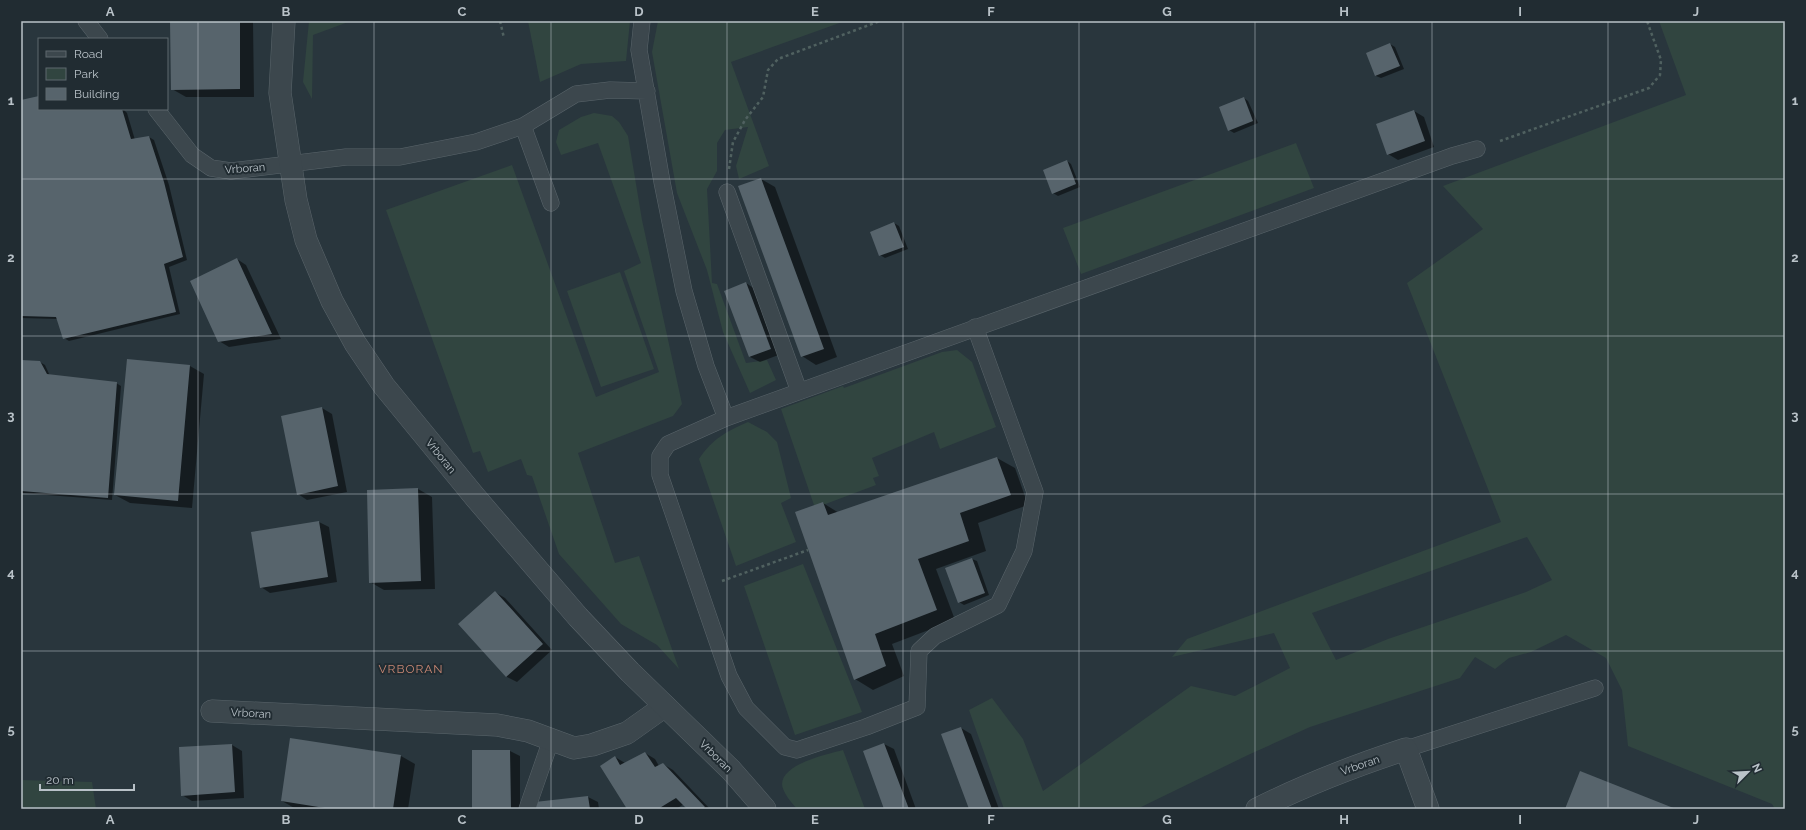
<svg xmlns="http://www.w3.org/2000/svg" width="1806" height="830" font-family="Raleway,sans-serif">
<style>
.green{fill:#314540;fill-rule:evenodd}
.shadow{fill:#0007}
.building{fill:#57646c}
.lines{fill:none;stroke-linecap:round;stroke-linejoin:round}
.service-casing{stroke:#5a656b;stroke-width:17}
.minor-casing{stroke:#5a656b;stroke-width:23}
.tertiary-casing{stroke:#5a656b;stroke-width:23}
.path{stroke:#506160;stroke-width:2.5;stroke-dasharray:3 3;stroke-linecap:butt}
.service{stroke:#3c474d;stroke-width:16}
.minor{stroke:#3c474d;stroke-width:22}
.tertiary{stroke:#3c474d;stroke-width:22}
.grid{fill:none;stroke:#b9c2c8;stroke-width:1;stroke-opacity:0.55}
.labels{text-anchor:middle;stroke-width:4;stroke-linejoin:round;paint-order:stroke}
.street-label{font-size:11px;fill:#b9c2c8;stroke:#212c32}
.neighbourhood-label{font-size:12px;letter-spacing:1px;fill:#c88773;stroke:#212c32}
.neatline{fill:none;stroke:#b9c2c8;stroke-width:1.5}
.grid-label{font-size:13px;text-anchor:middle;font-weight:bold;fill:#b9c2c8}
</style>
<rect width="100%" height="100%" fill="#29363d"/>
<!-- green -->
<path class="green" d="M309,21H351L313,35L312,99L303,82Z
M528,21H630L626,61L581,64L540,82Z
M658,21H845L731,62L769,166L739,179L736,166L748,127L725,130L717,143V171L707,189L712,283L717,284L746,363L767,360L776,380L750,393L723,332L707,270L677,193L652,52Z
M1659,21H1785V809H1775L1772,804L1628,746L1622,690L1606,658L1566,635L1531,652L1509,658L1495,669L1475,657L1460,678L1310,727L1248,755L1137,809H1004L969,710L992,698L1023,739L1043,791L1191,686L1235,696L1290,668L1274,633L1172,657L1187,639L1501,522L1407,283L1483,229L1443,186L1686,95ZM1527,537L1552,580L1526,592L1388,639L1336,660L1312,613Z
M594,113L612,116L619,122L628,136L642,220L682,404L673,416L578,453L615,563L639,556L679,669L657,645L621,624L559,554L532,476L527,475L521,459L488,472L480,451L473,453L386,210L512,165L596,397L659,372L624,271L641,263L598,143L561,155L556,142L559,130L581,117Z
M1296,143L1314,188L1081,274L1063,228Z
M620,272L654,369L601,387L567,291Z
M957,350L972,362L996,427L940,449L934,432L872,458L879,476L873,478L876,485L815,508L781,409L843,386L844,388L942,352Z
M748,422L767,432L777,442L791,498L781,503L796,542L736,566L699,459C713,438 726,432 748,422Z
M803,564L862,712L795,735L744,586Z
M843,750L865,809H797C793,804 787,798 784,791C771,766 828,754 843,750Z
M21,780L92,782L96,809H21Z"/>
<!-- shadow -->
<path class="shadow" d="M171,21H253L254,97H186L172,89Z
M1390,44L1395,47L1404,69L1381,78L1376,76L1367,54Z
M39,97V109H123L127,113L135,140L149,137L154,140L169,185L187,260L169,267L180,314L69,341L64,338L58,319L21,318V101Z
M1244,98L1248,101L1258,123L1234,133L1229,130Z
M1414,111L1424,117L1434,147L1398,160L1388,154Z
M1067,161L1071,164L1080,187L1058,196L1053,193Z
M761,179L775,187L837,357L816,365L802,356Z
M894,223L899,226L908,249L885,258L880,255Z
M237,259L246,265L281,339L229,347L219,341Z
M746,283L755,289L781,354L760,362L750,357L725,291Z
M21,361L40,362L45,365L50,376L116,383L121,386L112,500L21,493Z
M190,366L204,374L192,508L130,503L115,495Z
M322,408L332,414L347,492L307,500L298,494Z
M997,458L1015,468L1028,505L978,523L986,551L936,569L955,620L892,644L904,676L873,690L855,679L823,503L839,513Z
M418,489L432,497L435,589L384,590L370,582Z
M319,522L329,527L337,582L270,593L261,587Z
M972,559L977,561L989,595L964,605L959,602Z
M495,592L505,598L552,650L517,682L507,677L459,624Z
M961,728L971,734L999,809H970Z
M884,744L894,749L916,809H885Z
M232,745L242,751L244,798L192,801L182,795Z
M510,751L520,756V809H473Z
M645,753L655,759L659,766L663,764L673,770L710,809H688L684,804L676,809H628L615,757L625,763Z
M401,756L415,764L408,809H296L282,801Z
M588,797L598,802L599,809H537Z"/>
<!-- building -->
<path class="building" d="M170,21H240V89L171,90Z
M1390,43L1400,66L1375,76L1366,53Z
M39,96V109H122L131,139L149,136L164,182L183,257L164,264L176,312L63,339L56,317L21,316V100Z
M1244,97L1253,121L1228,131L1219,107Z
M1414,110L1425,141L1387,155L1376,124Z
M1067,160L1076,184L1052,194L1043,170Z
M761,178L824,349L801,357L738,186Z
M894,222L904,247L879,256L870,232Z
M237,258L272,334L218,342L190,281Z
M746,282L771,349L749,357L724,291Z
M127,359L190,365L178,501L114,495Z
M21,360L40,361L47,374L117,382L108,498L21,491Z
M322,407L338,486L297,495L281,416Z
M997,457L1011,495L960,513L969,541L918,559L937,610L875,634L886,666L854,680L795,512L823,502L828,515Z
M418,488L421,581L369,583L367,490Z
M319,521L328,577L260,588L251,532Z
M972,558L985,593L958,603L945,568Z
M495,591L543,644L506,677L458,624Z
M961,727L992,809H969L941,734Z
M290,738L401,755L393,809H331L281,801Z
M884,743L909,809H884L863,751Z
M232,744L235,792L181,796L179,747Z
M472,750H510L511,809H472Z
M645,752L655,767L663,763L705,807L702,809H687L676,798L658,809H627L600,766L615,756L620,765Z
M1580,771L1676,809H1565Z
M588,796L590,809H535V802Z"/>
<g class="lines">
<!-- service casing -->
<g class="service-casing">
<path id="service" d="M86,21L100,39
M642,21L639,50L662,182L684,291L706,366L726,418
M156,109L192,155L211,168L231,171L346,157H400L476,142L523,126L576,94L610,90L647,91
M523,126L551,203
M727,192L799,391
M975,327L1035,492L1024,551L998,605L935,636L919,651L917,707L866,727L797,750L785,747L746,708L729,676L660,475V456L668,444L726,418L1452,156L1477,149
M1406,749L1595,688
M527,809L551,740"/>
</g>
<!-- minor casing -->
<g class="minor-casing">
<path id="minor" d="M212,711L497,725L528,731L574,748L592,745L627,733L665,706
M1257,809C1305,785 1354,766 1406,749L1428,809"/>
</g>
<!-- tertiary casing -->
<g class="tertiary-casing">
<path id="tertiary" d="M284,21L280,93L296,200L306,240L332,301L355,343L384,386L475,497L578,617L630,672L731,770L765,809"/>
</g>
<!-- path -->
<path class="path" d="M500,21L504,38
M1500,141L1649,88L1660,75L1661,60L1647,21
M729,169L733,142L745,120L763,97L768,70L778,59L880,21
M722,581L808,550"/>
<!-- service -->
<use href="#service" class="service"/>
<!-- minor -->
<use href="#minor" class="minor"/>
<!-- tertiary -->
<use href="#tertiary" class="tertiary"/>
</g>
<!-- grid -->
<path class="grid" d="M198,21V809M374,21V809M551,21V809M727,21V809M903,21V809M1079,21V809M1255,21V809M1432,21V809M1608,21V809M21,179H1785M21,336H1785M21,494H1785M21,651H1785"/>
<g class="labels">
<!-- street labels -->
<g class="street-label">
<text transform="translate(245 168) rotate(-4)" y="4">Vrboran</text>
<text transform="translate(441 456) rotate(51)" y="4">Vrboran</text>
<text transform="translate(251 713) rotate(3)" y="4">Vrboran</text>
<text transform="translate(716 756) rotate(45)" y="4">Vrboran</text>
<text transform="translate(1360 765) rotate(-19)" y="4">Vrboran</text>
</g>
<!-- neighbourhood labels -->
<g class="neighbourhood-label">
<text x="411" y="673">VRBORAN</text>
</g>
</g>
<!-- border -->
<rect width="1806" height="830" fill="none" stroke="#212c32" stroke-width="44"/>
<!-- legend -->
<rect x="38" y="38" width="130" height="72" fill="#212c32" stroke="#5e686e"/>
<rect x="46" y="51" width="20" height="6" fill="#3c474d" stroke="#5e686e"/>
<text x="74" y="58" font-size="12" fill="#b9c2c8">Road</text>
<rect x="46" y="68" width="20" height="12" fill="#314540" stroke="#5e686e"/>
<text x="74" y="78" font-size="12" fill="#b9c2c8">Park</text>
<rect x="46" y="88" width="20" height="12" fill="#57646c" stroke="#5e686e"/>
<text x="74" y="98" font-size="12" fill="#b9c2c8">Building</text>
<!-- north arrow -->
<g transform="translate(1748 772) rotate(66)" stroke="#212c32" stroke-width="3" paint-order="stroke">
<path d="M0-3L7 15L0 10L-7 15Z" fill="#b9c2c8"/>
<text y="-6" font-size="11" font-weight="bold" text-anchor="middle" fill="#b9c2c8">N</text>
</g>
<!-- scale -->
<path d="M40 784v6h94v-6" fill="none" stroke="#b9c2c8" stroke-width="2"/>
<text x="46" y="784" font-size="12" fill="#b9c2c8" stroke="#212c32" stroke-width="3" paint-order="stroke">20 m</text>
<rect x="22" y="22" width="1762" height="786" class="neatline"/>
<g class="grid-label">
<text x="110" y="16">A</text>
<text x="286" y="16">B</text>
<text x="462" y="16">C</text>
<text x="639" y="16">D</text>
<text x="815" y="16">E</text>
<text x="991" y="16">F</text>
<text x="1167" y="16">G</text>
<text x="1344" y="16">H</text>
<text x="1520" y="16">I</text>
<text x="1696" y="16">J</text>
<text x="11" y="105">1</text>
<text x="1795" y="105">1</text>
<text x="11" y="262">2</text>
<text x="1795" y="262">2</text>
<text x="11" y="420">3</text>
<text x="1795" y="420">3</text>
<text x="11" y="577">4</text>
<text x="1795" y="577">4</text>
<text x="11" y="734">5</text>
<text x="1795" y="734">5</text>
<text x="110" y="824">A</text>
<text x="286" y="824">B</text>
<text x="462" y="824">C</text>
<text x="639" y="824">D</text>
<text x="815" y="824">E</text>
<text x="991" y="824">F</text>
<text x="1167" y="824">G</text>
<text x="1344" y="824">H</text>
<text x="1520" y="824">I</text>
<text x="1696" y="824">J</text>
</g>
</svg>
